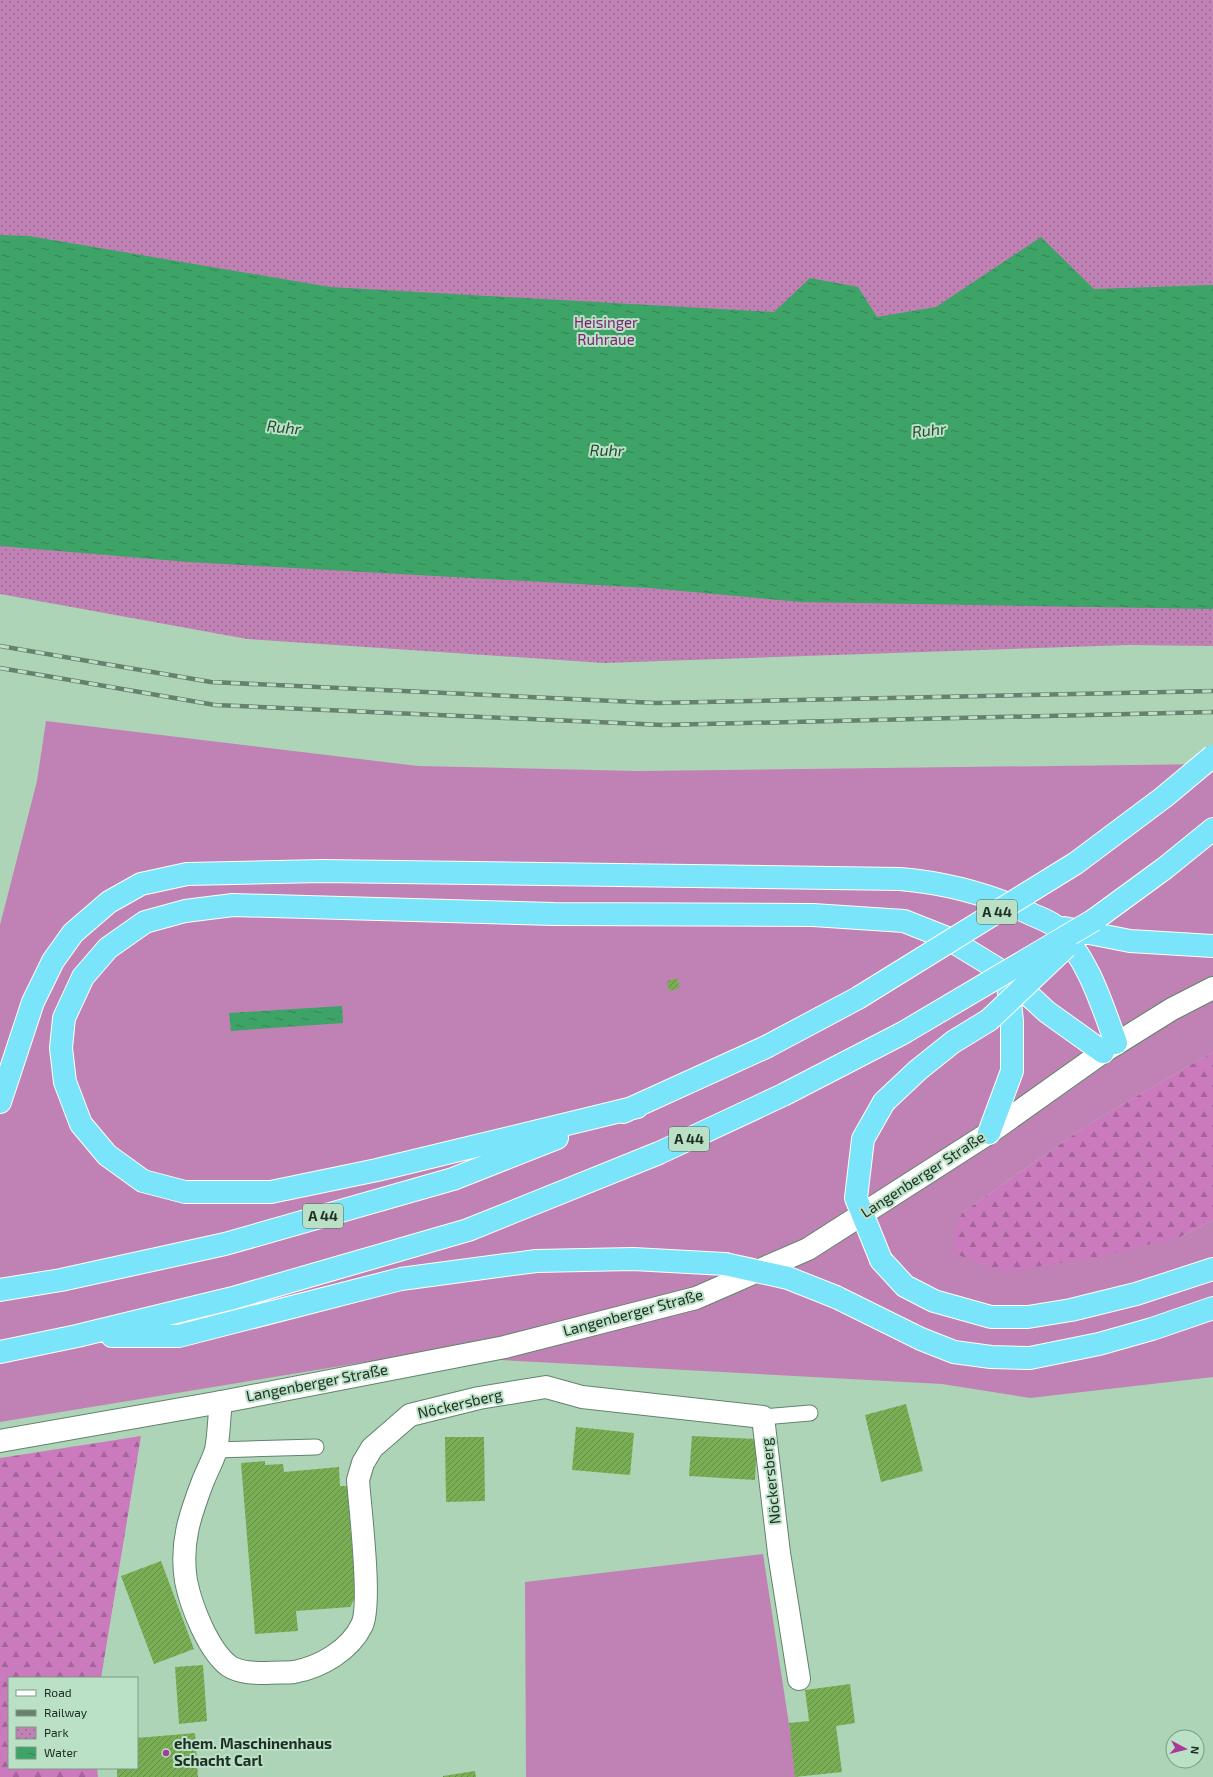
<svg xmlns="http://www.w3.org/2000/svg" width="1213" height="1777" font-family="'Exo 2',sans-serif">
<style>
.grass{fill:#c082b4}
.forest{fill:url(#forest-firs)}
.park{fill:url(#park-dots)}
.water{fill:url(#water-ripples)}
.building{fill:url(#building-hatch)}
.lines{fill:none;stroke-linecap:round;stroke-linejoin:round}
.service-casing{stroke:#60846b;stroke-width:17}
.minor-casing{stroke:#60846b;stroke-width:24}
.tertiary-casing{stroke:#60846b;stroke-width:24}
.secondary-casing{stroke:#60846b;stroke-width:24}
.motorway-casing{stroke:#fff;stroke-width:24}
.service{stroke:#fff;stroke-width:15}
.minor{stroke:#fff;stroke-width:22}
.tertiary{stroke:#fff;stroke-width:22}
.secondary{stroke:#fff;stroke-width:22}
.motorway{stroke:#7ae4fb;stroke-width:22}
.rail-casing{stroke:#67816e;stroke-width:4.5}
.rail{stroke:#bae1c5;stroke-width:3;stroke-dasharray:9;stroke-linecap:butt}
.motorway-bridge-casing{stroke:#fff;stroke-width:24;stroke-linecap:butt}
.motorway-bridge{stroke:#7ae4fb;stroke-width:22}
.poi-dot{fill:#a83a99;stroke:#bae1c5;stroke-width:1.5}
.labels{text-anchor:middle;stroke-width:4;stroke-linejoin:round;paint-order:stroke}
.shield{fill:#bae1c5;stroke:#4e6455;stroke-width:1}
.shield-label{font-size:14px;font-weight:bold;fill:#202f25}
.park-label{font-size:15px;fill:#801f74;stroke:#bae1c5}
.street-label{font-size:15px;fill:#202f25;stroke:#bae1c5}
.poi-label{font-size:15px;font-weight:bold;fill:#202f25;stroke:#bae1c5;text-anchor:start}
.water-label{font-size:16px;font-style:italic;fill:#224a30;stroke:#bae1c5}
</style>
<defs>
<pattern id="forest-firs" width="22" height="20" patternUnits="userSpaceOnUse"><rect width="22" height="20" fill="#cb7abd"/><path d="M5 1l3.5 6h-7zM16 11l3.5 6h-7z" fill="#a46499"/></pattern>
<pattern id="park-dots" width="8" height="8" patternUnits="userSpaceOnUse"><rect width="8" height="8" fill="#c082b4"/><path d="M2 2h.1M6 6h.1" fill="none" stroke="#9c6b92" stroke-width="1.8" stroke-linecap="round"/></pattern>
<pattern id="water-ripples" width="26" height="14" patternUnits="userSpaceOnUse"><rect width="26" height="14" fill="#3da366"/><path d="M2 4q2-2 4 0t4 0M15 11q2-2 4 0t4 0" fill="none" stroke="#338554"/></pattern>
<pattern id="building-hatch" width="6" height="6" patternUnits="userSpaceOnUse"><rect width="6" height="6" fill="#7aae55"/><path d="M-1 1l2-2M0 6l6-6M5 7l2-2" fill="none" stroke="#648e46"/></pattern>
</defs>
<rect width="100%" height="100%" fill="#aed4b8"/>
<!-- grass -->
<path class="grass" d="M46,721L418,766L638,771L1213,764V1052L1089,1124L962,1213L1180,1237L1213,1220V1377L1030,1398L942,1384L408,1355L0,1422V925L37,781Z
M763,1554L797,1777H526L525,1582Z"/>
<!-- forest -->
<path class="forest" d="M1213,1052V1220L1180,1237L1092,1258L1004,1272L958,1255L953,1235L962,1213L1089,1124Z
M141,1436L101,1678H9V1768H97L98,1777H0V1458Z"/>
<!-- park -->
<path class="park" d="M0,0H1213V646L1129,645L604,663L247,639L0,594Z"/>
<!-- water -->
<path class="water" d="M0,235L29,236L330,287L774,312L810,278L858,287L877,317L936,307L1041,237L1094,289L1213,285V609L801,602L649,588L188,562L0,546Z
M342,1006L343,1023L231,1031L229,1013Z"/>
<!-- building -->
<path class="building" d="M677,978L680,988L669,991L667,981Z
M906,1404L923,1471L881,1482L865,1415Z
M576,1427L634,1433L630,1475L572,1470Z
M692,1436L757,1439L755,1480L689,1476Z
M445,1437H484L485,1501L446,1502Z
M265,1461V1465L283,1464L284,1472L339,1467L340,1486H347L356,1596L350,1607L296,1611L298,1631L255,1634L241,1463Z
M161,1561L194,1649L154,1664L121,1576Z
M203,1665L207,1721L179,1724L175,1667Z
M850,1684L855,1723L836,1726L842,1772L795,1777L789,1723L809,1721L805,1690Z
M195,1733L198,1777H117V1768H137V1738Z
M475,1771L476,1777H443V1776Z"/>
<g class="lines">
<!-- service casing -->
<g class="service-casing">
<path id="service" d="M763,1417L810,1413
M216,1450L316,1447"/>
</g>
<!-- minor casing -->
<g class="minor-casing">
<path id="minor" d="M221,1402C219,1417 219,1434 216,1450C213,1460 207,1471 203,1481C190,1515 180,1543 186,1581C191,1606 208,1650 229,1666C240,1673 254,1673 267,1673C276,1672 286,1673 294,1672C321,1667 350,1650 362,1625C372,1603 360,1509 358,1480L363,1463L372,1448L410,1415L479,1398L546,1387L582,1397L763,1417L779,1553L799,1679"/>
</g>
<!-- tertiary casing -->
<g class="tertiary-casing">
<path id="tertiary" d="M0,1441L221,1402L505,1347L696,1298L808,1249L989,1133L1103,1052"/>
</g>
<!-- secondary casing -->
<g class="secondary-casing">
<path id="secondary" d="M1103,1052L1172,1009L1213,988"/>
</g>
<!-- motorway casing -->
<g class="motorway-casing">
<path id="motorway" d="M1094,920L1165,868L1213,829
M1064,928L1130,941L1213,946
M0,1102L33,1002L53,961L73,933L109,902L141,884L187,874L322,871L900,879C947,883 989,894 1031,914C1039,918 1050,921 1056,927C1088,958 1101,1002 1116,1043
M884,1102L918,1070L953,1042L989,1020
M637,1107L377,1170L271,1192H185L143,1181L107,1155L81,1124L65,1082L61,1048L64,1018L83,977L108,948L145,922L185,911L233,905L554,914L813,915L904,921L947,938L1006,974L1047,1012L1103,1052
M623,1112L766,1047
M989,1133L1012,1071V1021L1008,985
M881,1260L905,1286L934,1301L991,1317H1028L1071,1310L1136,1294L1213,1269
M0,1290L61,1280L225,1244L453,1179L557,1138
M836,1297L921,1339L954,1352L991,1357L1030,1358L1099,1344L1152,1329L1213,1308
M112,1336H179L401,1279L536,1261L633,1259L725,1264
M0,1352L77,1336L233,1298L468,1230L659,1153L783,1095L903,1033"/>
</g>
<!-- service -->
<use href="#service" class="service"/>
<!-- minor -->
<use href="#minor" class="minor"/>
<!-- tertiary -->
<use href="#tertiary" class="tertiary"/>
<!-- secondary -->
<use href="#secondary" class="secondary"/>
<!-- motorway -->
<use href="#motorway" class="motorway"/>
<!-- rail casing -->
<g class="rail-casing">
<path id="rail" d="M0,646L211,682L656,703L1213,691
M0,668L215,705L663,725L1213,712"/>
</g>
<!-- rail -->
<use href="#rail" class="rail"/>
<!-- motorway-bridge casing -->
<g class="motorway-bridge-casing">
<path id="motorway-bridge" d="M989,1020L1066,947
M903,1033L1094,920
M766,1047L858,998L1076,863L1164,797L1213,756
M881,1260L856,1198L863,1139L884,1102
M725,1264L788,1278L836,1297"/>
</g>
<!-- motorway-bridge -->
<use href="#motorway-bridge" class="motorway-bridge"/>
</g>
<!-- markers -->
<circle class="poi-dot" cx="166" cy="1753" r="4"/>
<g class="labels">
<!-- shield labels -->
<g class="shield">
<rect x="977" y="900" width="40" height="24" rx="3"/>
<rect x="669" y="1127" width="40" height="24" rx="3"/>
<rect x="303" y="1204" width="40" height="24" rx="3"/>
</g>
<g class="shield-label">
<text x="997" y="917">A 44</text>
<text x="689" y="1144">A 44</text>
<text x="323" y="1221">A 44</text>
</g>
<!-- park labels -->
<g class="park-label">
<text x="606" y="328">Heisinger<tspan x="606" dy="17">Ruhraue</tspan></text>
</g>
<!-- street labels -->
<g class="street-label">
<text transform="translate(923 1175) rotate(-33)" y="5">Langenberger Straße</text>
<text transform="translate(633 1313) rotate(-15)" y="5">Langenberger Straße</text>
<text transform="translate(317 1383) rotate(-11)" y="5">Langenberger Straße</text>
<text transform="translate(460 1404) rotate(-13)" y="5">Nöckersberg</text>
<text transform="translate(771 1481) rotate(-96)" y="5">Nöckersberg</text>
</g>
<!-- poi labels -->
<g class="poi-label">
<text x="174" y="1749">ehem. Maschinenhaus<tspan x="174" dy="17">Schacht Carl</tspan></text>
</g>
<!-- water labels -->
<g class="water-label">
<text transform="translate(284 427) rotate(6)" y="6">Ruhr</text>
<text transform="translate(929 430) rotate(-6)" y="6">Ruhr</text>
<text transform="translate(607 450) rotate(1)" y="6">Ruhr</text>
</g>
</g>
<!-- legend -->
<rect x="8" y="1677" width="130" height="92" fill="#bae1c5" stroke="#7c9a85"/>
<rect x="16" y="1690" width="20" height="6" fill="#ffffff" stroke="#7c9a85"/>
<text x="44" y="1697" font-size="12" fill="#202f25">Road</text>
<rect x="16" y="1710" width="20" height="6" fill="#67816e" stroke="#7c9a85"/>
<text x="44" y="1717" font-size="12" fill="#202f25">Railway</text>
<rect x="16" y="1727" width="20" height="12" fill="url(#park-dots)" stroke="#7c9a85"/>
<text x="44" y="1737" font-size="12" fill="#202f25">Park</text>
<rect x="16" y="1747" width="20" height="12" fill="url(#water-ripples)" stroke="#7c9a85"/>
<text x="44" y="1757" font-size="12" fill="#202f25">Water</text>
<!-- north arrow -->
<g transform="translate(1185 1749) rotate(97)"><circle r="19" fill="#bae1c5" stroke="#7c9a85"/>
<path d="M0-3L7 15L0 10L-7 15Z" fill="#a83a99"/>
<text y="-6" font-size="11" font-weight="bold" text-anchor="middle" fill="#202f25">N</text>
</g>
</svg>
